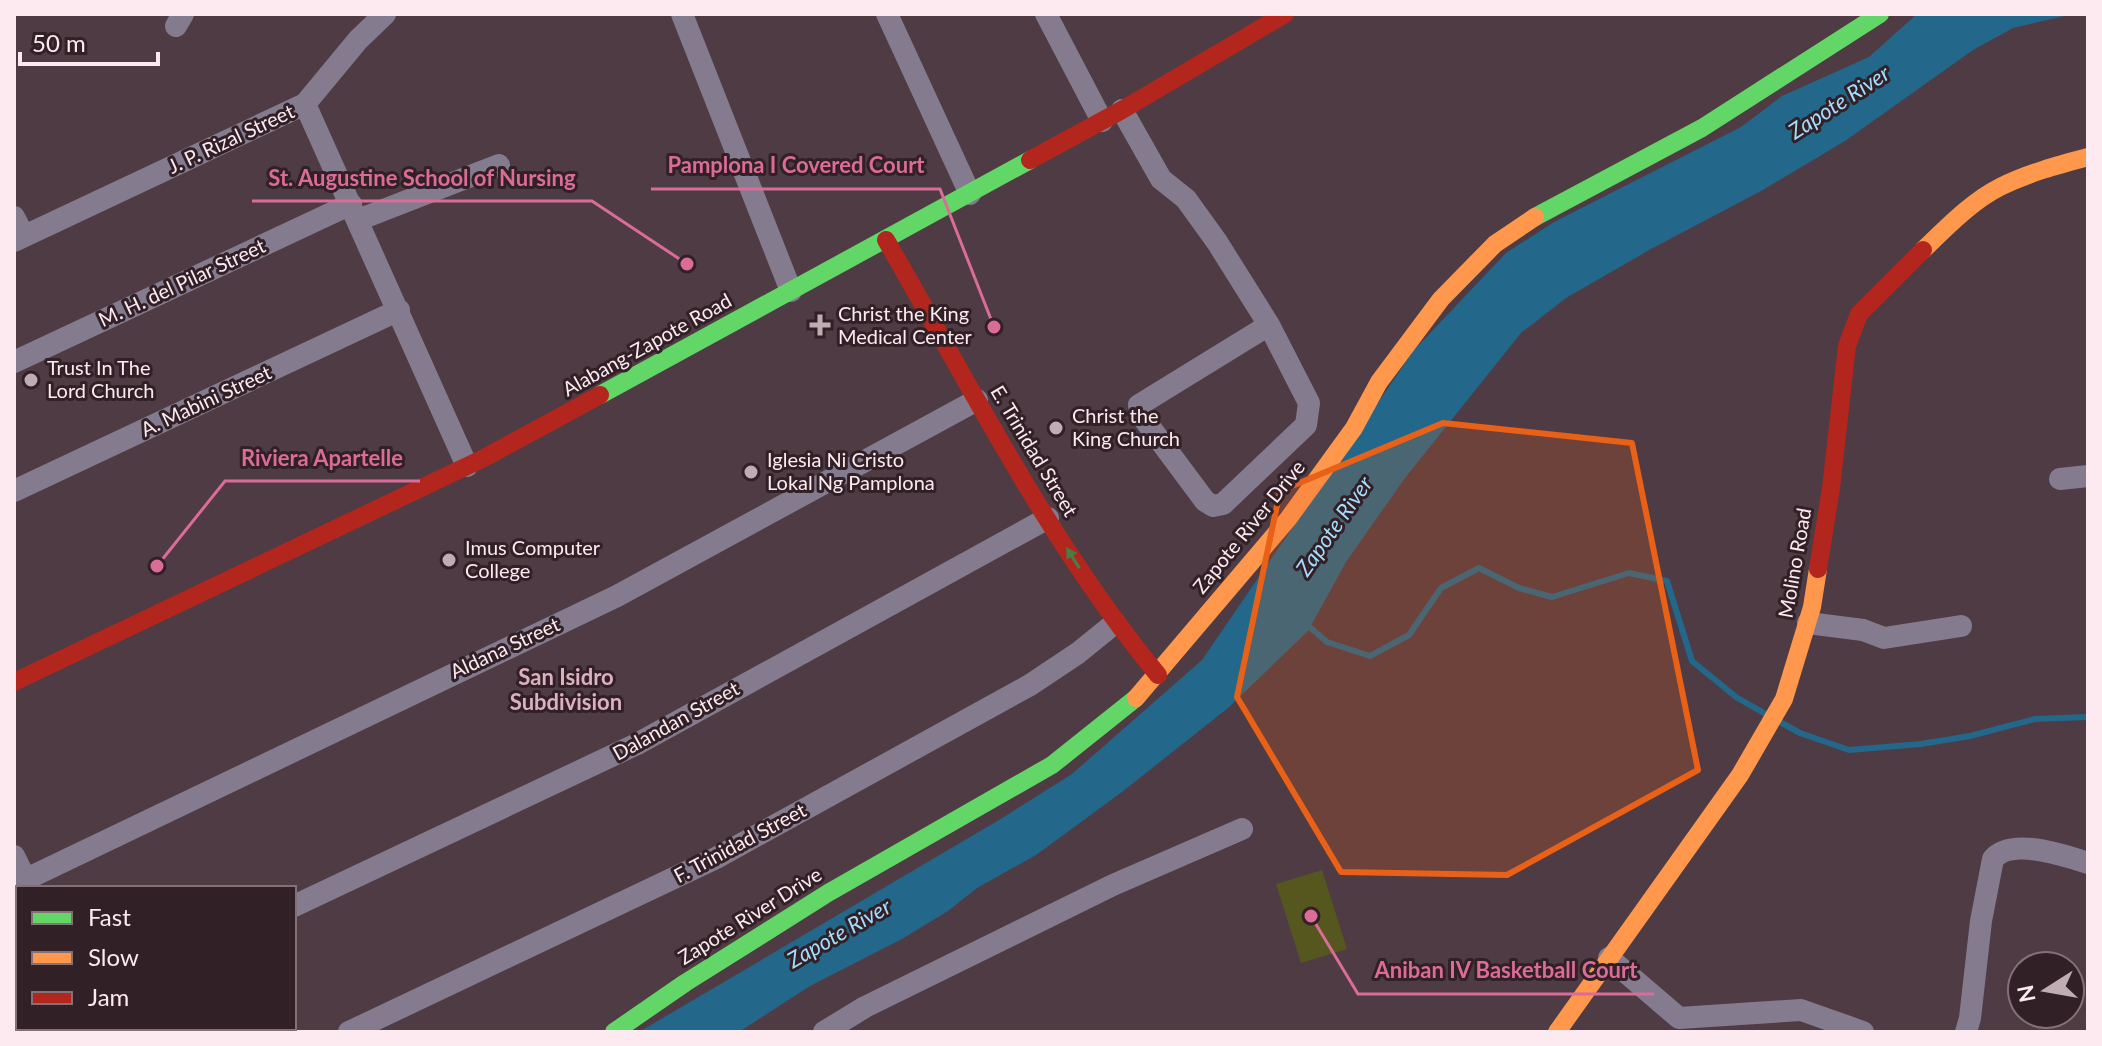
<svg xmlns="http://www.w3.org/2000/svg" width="2102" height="1046" font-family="Lato,sans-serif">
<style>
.green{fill:#55571f}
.water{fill:#23688a}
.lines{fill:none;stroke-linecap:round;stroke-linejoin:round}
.stream{stroke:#23688a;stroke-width:6}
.street{stroke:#847c8e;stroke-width:22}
.fast{stroke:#63d668;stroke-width:18}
.slow{stroke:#ff974d;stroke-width:18}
.jam{stroke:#b3261e;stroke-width:18}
.oneway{fill:#4a7c48}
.marked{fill:#e96017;fill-opacity:0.2;stroke:#e96017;stroke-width:6;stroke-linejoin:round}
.poi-dot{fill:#c0adb4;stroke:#312127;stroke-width:3}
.labels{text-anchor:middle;stroke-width:6;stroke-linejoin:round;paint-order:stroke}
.street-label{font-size:20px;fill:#fdeaf1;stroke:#312127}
.poi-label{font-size:20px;fill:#fdeaf1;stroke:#312127;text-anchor:start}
.water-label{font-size:22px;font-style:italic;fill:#a4ddfe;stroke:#312127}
.neighbourhood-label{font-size:22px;font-weight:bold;fill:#dcb0c1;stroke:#312127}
.leader{fill:none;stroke:#da6c97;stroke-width:3}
.callout-dot{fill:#da6c97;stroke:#312127;stroke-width:3}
.callout-label{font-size:22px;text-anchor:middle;font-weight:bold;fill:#da6c97;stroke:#312127;stroke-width:6;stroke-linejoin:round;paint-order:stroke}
</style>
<rect width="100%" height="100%" fill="#4e3b43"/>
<!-- green -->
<path class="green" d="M1322,870L1347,949L1301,963L1276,884Z"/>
<!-- water -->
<path class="water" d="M1917,14H2073L2013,28L1973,50L1845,141L1761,191L1651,249L1566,298L1521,333L1405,478L1346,562L1308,631L1228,708L1122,792L1036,855L977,888L948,911L902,939L810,986L739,1032H639L999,820L1072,774L1202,660L1414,350L1506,253L1554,222L1741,127L1782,96L1869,57Z"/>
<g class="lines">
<!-- stream -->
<path class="stream" d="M1305,623L1327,642L1370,656L1409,635L1441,588L1479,568L1519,588L1552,597L1629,573L1667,581L1692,661L1736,697L1764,713
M1780,722L1800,733L1849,750L1921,744L1970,736L2035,719L2088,717"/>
<!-- street -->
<path class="street" d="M682,14L791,291
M887,14L970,194
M1046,14L1102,121
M176,26L183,14
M305,104L467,466
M1122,110L1161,179L1186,199L1217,242L1269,325L1309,403L1306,425L1223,504L1213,506L1205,501L1141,415L1139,405L1269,325
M14,217L24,236
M358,220L499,165
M14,241L305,104L358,40L385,14
M14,362L351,204
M2060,479L2088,476
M14,491L399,310
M1808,623L1863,630L1884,638L1961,626
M14,856L30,888
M14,885L617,596L977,400
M294,906L637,744L1048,518
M1609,958L1679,1018L1801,1010L1863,1032
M95,1028L96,1032
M349,1032L716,858L1030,685L1078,653L1115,623
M824,1032L865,1007L1113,885L1242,829
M1966,1032L1970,1018L1981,921L1993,859C2011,837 2064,855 2088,863"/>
<!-- fast -->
<path class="fast" d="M1535,217L1702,128L1880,14
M600,395L1030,160
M614,1032L685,983L828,893L1052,765L1136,698"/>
<!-- slow -->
<path class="slow" d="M1923,250C1946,228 1972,201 2000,187C2028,173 2058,165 2088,157
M1136,698L1288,519L1354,428L1379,382L1441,299L1495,244L1535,217
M1557,1032L1740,775L1784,699L1812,607L1818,569"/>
<!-- jam -->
<path class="jam" d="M1030,160L1122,110L1285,14
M886,240C971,387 1049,543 1158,675
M1818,569L1831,488L1847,346L1859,314L1923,250
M14,682L484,458L600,395"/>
</g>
<!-- one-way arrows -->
<defs><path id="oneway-solid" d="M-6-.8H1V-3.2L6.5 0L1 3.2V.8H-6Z" transform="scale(2)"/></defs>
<use class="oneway" href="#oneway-solid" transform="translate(1073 558) rotate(-122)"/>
<!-- marked area -->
<path class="marked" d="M1443,423L1632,443L1698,770L1507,875L1341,872L1237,697L1280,491Z"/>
<!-- markers -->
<g class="poi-dot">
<path d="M816 313h8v8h8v8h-8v8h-8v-8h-8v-8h8z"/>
<circle cx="31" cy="380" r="8"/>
<circle cx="1056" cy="428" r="8"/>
<circle cx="751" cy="472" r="8"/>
<circle cx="449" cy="560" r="8"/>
</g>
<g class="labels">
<!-- street labels -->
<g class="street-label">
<text transform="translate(231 139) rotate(-25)" y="7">J. P. Rizal Street</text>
<text transform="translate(182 283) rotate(-25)" y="7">M. H. del Pilar Street</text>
<text transform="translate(647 345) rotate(-29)" y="7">Alabang-Zapote Road</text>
<text transform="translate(206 401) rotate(-25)" y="7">A. Mabini Street</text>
<text transform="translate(1034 451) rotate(59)" y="7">E. Trinidad Street</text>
<text transform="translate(1249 527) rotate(-51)" y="7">Zapote River Drive</text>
<text transform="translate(1795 563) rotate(-80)" y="7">Molino Road</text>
<text transform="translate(505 648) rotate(-25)" y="7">Aldana Street</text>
<text transform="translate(676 721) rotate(-29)" y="7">Dalandan Street</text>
<text transform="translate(740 843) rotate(-28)" y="7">F. Trinidad Street</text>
<text transform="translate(750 916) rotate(-32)" y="7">Zapote River Drive</text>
</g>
<!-- poi labels -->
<g class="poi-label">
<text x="838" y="321">Christ the King<tspan x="838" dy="23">Medical Center</tspan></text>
<text x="47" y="375">Trust In The<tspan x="47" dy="23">Lord Church</tspan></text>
<text x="1072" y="423">Christ the<tspan x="1072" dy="23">King Church</tspan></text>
<text x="767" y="467">Iglesia Ni Cristo<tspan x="767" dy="23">Lokal Ng Pamplona</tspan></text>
<text x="465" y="555">Imus Computer<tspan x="465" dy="23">College</tspan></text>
</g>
<!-- water labels -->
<g class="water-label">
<text transform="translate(1839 102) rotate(-33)" y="8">Zapote River</text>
<text transform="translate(1334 526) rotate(-55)" y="8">Zapote River</text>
<text transform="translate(839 933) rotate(-30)" y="8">Zapote River</text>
</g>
<!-- neighbourhood labels -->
<g class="neighbourhood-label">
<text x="566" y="685">San Isidro<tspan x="566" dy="25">Subdivision</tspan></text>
</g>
</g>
<!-- callouts -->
<path class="leader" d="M994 327L940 189H651M687 264L592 201H252M157 566L225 481H420M1311 916L1358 994H1654"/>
<g class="callout-dot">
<circle cx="994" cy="327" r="8"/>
<circle cx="687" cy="264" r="8"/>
<circle cx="157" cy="566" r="8"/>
<circle cx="1311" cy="916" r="8"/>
</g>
<g class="callout-label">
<text x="796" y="173">Pamplona I Covered Court</text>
<text x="422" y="186">St. Augustine School of Nursing</text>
<text x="322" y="466">Riviera Apartelle</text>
<text x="1506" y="978">Aniban IV Basketball Court</text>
</g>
<!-- border -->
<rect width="2102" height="1046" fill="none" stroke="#fdeaf1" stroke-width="32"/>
<!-- legend -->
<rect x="16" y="886" width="280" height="144" fill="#312127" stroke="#837178" stroke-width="2"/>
<rect x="32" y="912" width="40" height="12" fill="#63d668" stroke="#837178" stroke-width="2"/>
<text x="88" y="926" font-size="24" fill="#fdeaf1">Fast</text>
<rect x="32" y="952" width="40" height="12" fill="#ff974d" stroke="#837178" stroke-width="2"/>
<text x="88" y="966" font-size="24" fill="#fdeaf1">Slow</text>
<rect x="32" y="992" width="40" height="12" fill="#b3261e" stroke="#837178" stroke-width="2"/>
<text x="88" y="1006" font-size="24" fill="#fdeaf1">Jam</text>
<!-- north arrow -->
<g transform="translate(2046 990) rotate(259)"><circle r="38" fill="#312127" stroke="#837178" stroke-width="2"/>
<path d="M0-6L14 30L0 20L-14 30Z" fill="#c0adb4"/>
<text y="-12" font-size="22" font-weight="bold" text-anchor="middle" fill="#fdeaf1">N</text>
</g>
<!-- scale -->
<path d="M20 52v12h138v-12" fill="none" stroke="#fdeaf1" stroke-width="4"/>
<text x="32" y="52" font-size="24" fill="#fdeaf1" stroke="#312127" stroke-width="6" paint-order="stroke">50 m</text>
</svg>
